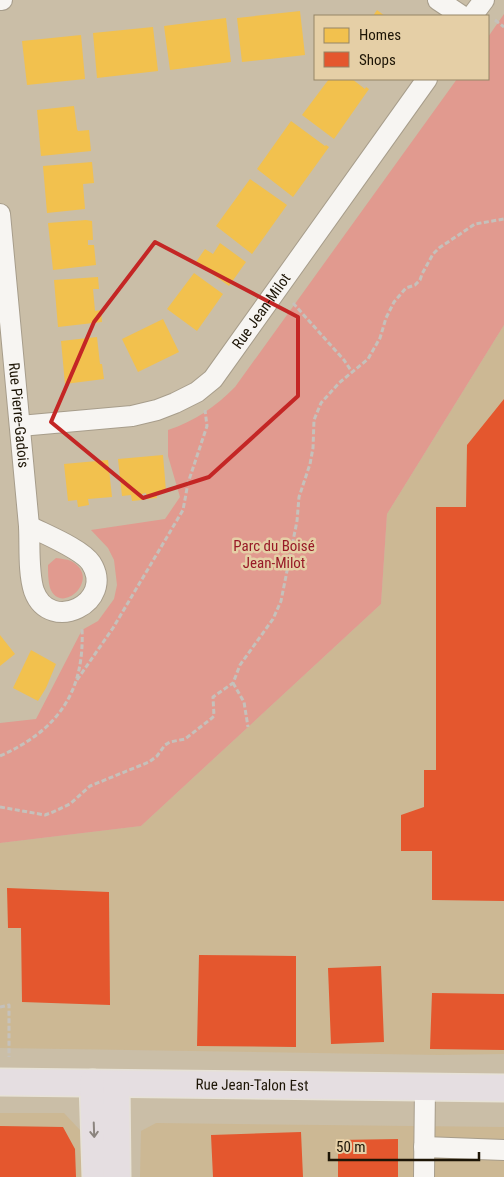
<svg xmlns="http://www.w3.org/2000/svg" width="504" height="1177" font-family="'Roboto Condensed',sans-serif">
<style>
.built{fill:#ccb894}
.green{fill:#e19a8f}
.homes{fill:#f2c14e}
.shops{fill:#e4572e}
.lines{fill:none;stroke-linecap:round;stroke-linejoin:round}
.minor-casing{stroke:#a79d8b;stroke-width:22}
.major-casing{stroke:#e7e2d7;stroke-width:29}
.path{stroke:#c5c1bb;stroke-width:3;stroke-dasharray:5 2.5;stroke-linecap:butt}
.minor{stroke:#f7f5f2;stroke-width:20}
.major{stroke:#e5dee1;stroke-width:26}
.oneway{stroke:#8b847e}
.marked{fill:none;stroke:#c42625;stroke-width:4;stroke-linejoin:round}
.labels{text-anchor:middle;stroke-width:5;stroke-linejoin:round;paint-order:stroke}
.street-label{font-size:15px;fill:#1d1506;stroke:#e5cfa6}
.park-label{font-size:15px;fill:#981a27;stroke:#e5cfa6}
</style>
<rect width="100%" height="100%" fill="#cabea7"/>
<!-- built -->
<path class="built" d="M504,325V1054L440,1055L0,1048V843L141,826L381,604L387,514Z
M0,1113H64L80,1130L82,1177H0Z
M156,1123L504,1127V1177H140L141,1131Z"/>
<!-- green -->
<path class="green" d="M504,14V325L387,514L381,604L141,826L0,843V723L36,719L82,630L98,621L114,599L117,585L114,560L108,548L91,530L165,519L180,497L168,456V430C195,421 215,407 235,387L457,79H488V37Z
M56,558C61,559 67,559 71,561C103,578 61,617 50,588C48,581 48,572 48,565Z"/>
<!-- homes -->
<path class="homes" d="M377,10L385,16H373Z
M300,11L305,55L242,62L237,18Z
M226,18L231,62L170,70L164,26Z
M153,27L158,71L97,78L93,33Z
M81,35L85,79L27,85L22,41Z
M329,79H352L365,89L366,87L369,89L334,139L302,115Z
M74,106L77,129L78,131L89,130L91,151L41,156L37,110Z
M291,121L325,146L326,145L329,147L293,197L257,169Z
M92,162L94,183L83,184L85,209L47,213L43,166Z
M250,179L287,205L252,254L216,226Z
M86,220L92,221L93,240H88V245H94L96,265L53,270L48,223Z
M220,243L246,262L229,286L196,262L205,249L213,254Z
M194,273L223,294L197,331L167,309Z
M98,277L99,289H93L95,311L101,310L102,322L58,327L54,280Z
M163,319L179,352L138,372L122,339Z
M97,337L100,364H102L104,379L65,384L61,341Z
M163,455L166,491L156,493L157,498L147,499L146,493L142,494V500L132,501L131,495L122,496L118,459Z
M108,460L112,497L88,499L89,505L78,507L77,500L68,501L64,464Z
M0,635L15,654L0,666Z
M31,650L56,664L46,688L38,701L13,688Z"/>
<!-- shops -->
<path class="shops" d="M504,399V901L432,900V851H401V815L424,807V770H436V507H466L467,445Z
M7,888L109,892L110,1005L22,1002L21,928H8Z
M199,955L296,956V1047L197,1046Z
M381,966L384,1042L331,1044L328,968Z
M432,993L504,994V1050L430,1049Z
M0,1126L63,1127L75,1149L76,1177H0Z
M301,1132L303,1177H213L211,1135Z
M398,1139V1177H338V1140Z"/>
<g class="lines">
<!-- minor casing -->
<g class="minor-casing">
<g id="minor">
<path d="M0,0H2"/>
<path d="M438,0L462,16"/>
<path d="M472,16L484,0"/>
<path id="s1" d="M0,214L29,526"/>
<path id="s2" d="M20,426L132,416L157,410L175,403L197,392L213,379L427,79"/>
<path d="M29,526C44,534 82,549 91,563C116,602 50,635 34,591C28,573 30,546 29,526Z"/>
<path d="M424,1147L504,1150"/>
<path d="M424,1177L425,1086"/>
</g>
</g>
<!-- major casing -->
<g class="major-casing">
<g id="major">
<path id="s3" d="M0,1082L504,1088"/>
<path d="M93,1083L96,1177"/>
<path d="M116,1084L117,1177"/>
</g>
</g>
<!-- path -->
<path class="path" d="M495,20L504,27
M293,303L344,360L352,372
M77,680L113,628L183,510L188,483L207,426L205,410
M233,683L244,702L248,727
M0,756C58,730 85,692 82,628
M0,807L45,815L53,812L70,804L90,786L149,762L157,756L165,745L170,742L185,739L212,718L214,716L213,697L233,683L240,665L273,619L281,601L297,521L299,497L310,464L313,448L314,420L321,403L339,383L368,359L380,338L386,318L394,302L406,288L415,285L420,280L422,274L433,254L439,248L475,224L504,219
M0,1007L9,1005V1057"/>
<!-- minor -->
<use href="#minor" class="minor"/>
<!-- major -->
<use href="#major" class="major"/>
</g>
<!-- one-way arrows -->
<defs><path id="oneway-shaft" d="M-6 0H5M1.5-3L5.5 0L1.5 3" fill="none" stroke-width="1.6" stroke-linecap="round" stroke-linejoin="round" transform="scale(1.25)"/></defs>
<use class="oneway" href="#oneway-shaft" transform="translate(94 1130) rotate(88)"/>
<!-- marked area -->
<path class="marked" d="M155,242L298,317V396L209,477L143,498L51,422L94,322Z"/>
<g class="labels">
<!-- street labels -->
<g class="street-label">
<text dy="5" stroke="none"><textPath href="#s2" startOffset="286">Rue Jean-Milot</textPath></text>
<text dy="5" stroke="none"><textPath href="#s1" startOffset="202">Rue Pierre-Gadois</textPath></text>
<text dy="5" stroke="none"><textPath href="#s3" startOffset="252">Rue Jean-Talon Est</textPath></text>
</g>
<!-- park labels -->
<g class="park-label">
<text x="274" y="551">Parc du Boisé<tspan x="274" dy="17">Jean-Milot</tspan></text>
</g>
</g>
<!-- legend -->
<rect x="314" y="15" width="175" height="65" fill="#e5cfa6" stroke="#958566"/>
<rect x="324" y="28" width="25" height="15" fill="#f2c14e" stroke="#958566"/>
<text x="359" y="40" font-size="15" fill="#1d1506">Homes</text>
<rect x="324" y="52" width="25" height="15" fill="#e4572e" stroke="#958566"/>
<text x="359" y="65" font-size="15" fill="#1d1506">Shops</text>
<!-- scale -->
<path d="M329 1152v8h150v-8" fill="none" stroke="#1d1506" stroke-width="2.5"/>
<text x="336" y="1152" font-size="15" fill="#1d1506" stroke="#e5cfa6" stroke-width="4" paint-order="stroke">50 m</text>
</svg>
